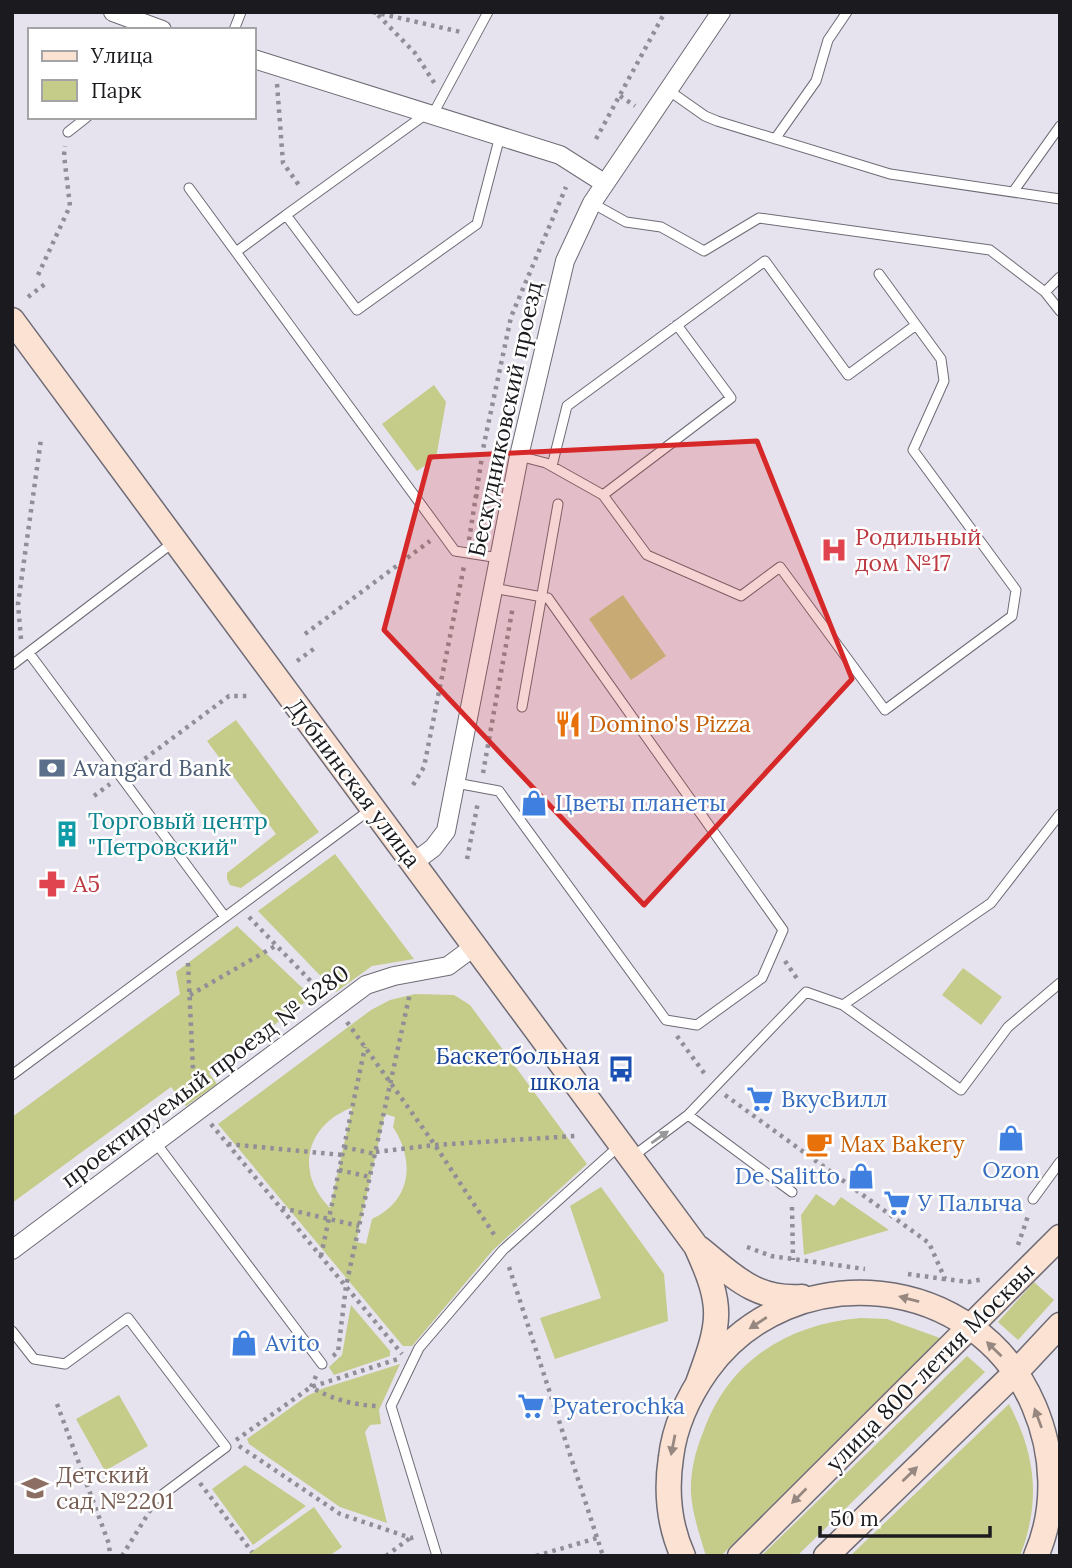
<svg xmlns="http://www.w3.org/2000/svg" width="1072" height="1568" font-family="Lora,serif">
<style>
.green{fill:#c5cb89;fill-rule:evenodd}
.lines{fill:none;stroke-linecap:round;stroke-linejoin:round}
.lane-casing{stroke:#6e6b75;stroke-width:11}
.street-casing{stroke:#6e6b75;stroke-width:20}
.secondary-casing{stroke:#6e6b75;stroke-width:27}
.path{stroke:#908e96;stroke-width:4.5;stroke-dasharray:3.5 5;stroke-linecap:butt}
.lane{stroke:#fff;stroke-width:9}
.street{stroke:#fff;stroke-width:18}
.secondary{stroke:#fbe2d2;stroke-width:24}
.oneway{fill:#98989a}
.oneway2{fill:#968881}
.marked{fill:#d62828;fill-opacity:0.2;stroke:#d62828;stroke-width:5;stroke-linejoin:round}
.labels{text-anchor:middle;stroke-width:5;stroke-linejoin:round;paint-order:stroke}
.street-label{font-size:23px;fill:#1b1a1e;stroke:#fff}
.health-label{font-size:23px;fill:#be3a42;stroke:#fff;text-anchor:start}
.food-label{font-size:23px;fill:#c56008;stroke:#fff;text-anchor:start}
.service-label{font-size:23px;fill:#4e5e75;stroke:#fff;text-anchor:start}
.shop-label{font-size:23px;fill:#366cbe;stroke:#fff;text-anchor:start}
.culture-label{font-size:23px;fill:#0d838f;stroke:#fff;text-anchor:start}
.transit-label{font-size:23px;fill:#164399;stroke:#fff;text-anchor:end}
.education-label{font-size:23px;fill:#785e54;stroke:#fff;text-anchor:start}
</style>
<rect width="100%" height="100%" fill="#e6e3ef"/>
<!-- green -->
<path class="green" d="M434,385L446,402L436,458L417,471L382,424Z
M623,595L666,656L631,680L589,619Z
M236,720L319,832L241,888L230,885L227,879V873L276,834L207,741Z
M335,854L414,959L372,966L336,992L258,911Z
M237,926L312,997L209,1073L217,1084L186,1106L171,1087L12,1203V1117L180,994L176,972Z
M963,968L1002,997L981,1025L942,995Z
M415,994L454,995L470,1005L587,1164L493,1250L412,1346H403L218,1124L371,1010L390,1000ZM351,1108H352L330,1208C295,1173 305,1126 351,1108ZM385,1114L395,1117L393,1127C415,1161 412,1200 372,1219L366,1244L356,1242Z
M601,1187L664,1274L668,1321L555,1359L540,1318L601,1298L570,1206Z
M816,1194L834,1206L841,1197L889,1230L804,1255L801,1215Z
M1034,1282L1054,1300L1018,1340L998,1322Z
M351,1305L390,1351V1356L334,1375L329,1367L342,1355Z
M861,1318L887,1319L940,1338L721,1556H706C700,1536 692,1513 691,1493C690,1471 696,1449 704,1430C730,1359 789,1324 861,1318Z
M967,1356L985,1372L797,1556H761Z
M400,1364L379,1410L381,1424L370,1425L365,1432L387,1523L340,1507L249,1444L247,1439L307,1396L324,1388Z
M119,1395L148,1446L105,1471L76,1419Z
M1009,1404C1036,1455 1041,1502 1020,1556H850Z
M245,1465L306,1506L253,1545L212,1489Z
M314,1507L342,1547L329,1556H246Z"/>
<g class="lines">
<!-- lane casing -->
<g class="lane-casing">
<path id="lane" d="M234,30L241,12
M668,90L705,116L717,121L890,174L1060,199
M433,114L488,12
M68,132L87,117
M775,139L816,81L828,40L847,12
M189,188L455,551L499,558
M1013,192L1060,126
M592,203L626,222L661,227L704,251L759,218L990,250L1045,292L1060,311
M286,215L426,114
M236,252L286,215L357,310L477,224L500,136
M1045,292L1060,277
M519,456L546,463L603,495L647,555L741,596L780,567L885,710L1012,616L1016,590L913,450L944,381L941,359L879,274
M552,466L567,406L765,261L848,375L916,325
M603,495L731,398L677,325
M29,653L225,917
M12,665L175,541
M522,707L558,504
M456,783L499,791L666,1020L697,1025L762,978L783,930L548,598L493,588
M843,1005L961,1090L1008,1027L1060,983
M12,1075L371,809
M688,1115L792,1192
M156,1143L322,1364
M632,1157L688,1115L806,992L843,1005L991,903L1060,814
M1033,1199L1060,1162
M12,1331L34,1359L65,1364L128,1318L226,1447L158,1498
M437,1556L391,1406L419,1348L503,1250L619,1146"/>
</g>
<!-- street casing -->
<g class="street-casing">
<path id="street" d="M113,12L162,30
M254,59L560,155L604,183
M413,863L433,848L446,831L519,456L565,261L592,203L721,12
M12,1250L366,985L394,976L448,966L475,946"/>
</g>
<!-- secondary casing -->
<g class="secondary-casing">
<path id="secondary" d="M12,320L696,1246C724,1307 721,1321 698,1383
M699,1248C734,1276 754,1300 802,1297
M683,1556C669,1525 666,1490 671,1457C675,1424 688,1397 707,1370C792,1253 977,1272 1034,1406C1054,1453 1057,1508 1036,1556
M740,1556L1060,1237
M826,1556L1016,1372L1060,1325"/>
</g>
<!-- path -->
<path class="path" d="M373,12L461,32
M378,15L415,53L435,84
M277,84L283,163L301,188
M620,96L635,106
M596,139L665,12
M38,275L70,206L64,155L65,146
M28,297L45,284
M475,496L492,499
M469,540L484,444L511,317L566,187
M305,634L430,541
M21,639L18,604L41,439
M297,661L315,648
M131,769L229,696H249
M483,773L513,606
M413,785L424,767L464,566
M94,796L110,784
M467,859L478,802
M249,917L323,994
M785,961L798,980
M188,963L194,1091
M190,995L277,945
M347,1022L435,1145L495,1236
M677,1036L707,1077
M725,1095L929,1243L945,1279L968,1282L984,1279
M211,1124L402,1354
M228,1144L342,1155
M344,1147L375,1154
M376,1152L435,1145L575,1136
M339,1170L370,1177
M792,1207L793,1260
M282,1208L359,1226
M1018,1245L1029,1213
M747,1247L771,1256L865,1269
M321,1256L365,1047
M509,1267L603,1556
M908,1274L944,1279
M333,1356L338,1352L346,1286L410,993
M316,1376L311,1387C331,1399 353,1405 377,1406
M57,1404L109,1544L110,1556
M236,1440L311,1387L398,1359
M239,1446L340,1514L411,1538L416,1537
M200,1483L252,1552
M122,1556L151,1509
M386,1556L410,1538
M536,1556L597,1538"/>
<!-- lane -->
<use href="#lane" class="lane"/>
<!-- street -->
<use href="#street" class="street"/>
<!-- secondary -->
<use href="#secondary" class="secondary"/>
</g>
<!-- one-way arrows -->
<defs><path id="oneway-solid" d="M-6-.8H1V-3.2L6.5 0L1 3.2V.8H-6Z" transform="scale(1.75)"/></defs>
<use class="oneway" href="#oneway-solid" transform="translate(660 1137) rotate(-35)"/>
<g class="oneway2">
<use href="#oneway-solid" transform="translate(909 1299) rotate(-165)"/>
<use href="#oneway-solid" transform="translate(758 1323) rotate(147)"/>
<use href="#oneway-solid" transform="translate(994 1349) rotate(-136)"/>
<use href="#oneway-solid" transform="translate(1038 1418) rotate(-110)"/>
<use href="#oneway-solid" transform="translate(673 1445) rotate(101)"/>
<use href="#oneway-solid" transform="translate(910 1474) rotate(-44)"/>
<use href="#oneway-solid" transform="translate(799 1496) rotate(135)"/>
</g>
<!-- marked area -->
<path class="marked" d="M757,441L852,679L644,905L384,630L430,457Z"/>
<!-- icons -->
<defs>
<g id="hospital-bare" transform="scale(2.1)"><path d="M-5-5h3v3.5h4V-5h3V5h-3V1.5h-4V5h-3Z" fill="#e0444e" stroke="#fff" stroke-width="2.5" paint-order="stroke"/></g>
<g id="restaurant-bare" transform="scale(2.1)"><path d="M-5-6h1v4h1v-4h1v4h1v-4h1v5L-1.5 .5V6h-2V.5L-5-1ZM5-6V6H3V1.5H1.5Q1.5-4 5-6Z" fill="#e8710a" stroke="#fff" stroke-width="2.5" paint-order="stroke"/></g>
<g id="bank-bare" transform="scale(2.1)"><path d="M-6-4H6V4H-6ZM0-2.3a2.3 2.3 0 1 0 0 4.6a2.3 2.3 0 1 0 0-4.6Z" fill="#5c6f8a" stroke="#fff" stroke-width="2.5" paint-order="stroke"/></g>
<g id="shop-bare" transform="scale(2.1)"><path d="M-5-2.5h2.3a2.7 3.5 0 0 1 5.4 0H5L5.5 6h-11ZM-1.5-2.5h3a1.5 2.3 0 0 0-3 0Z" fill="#3f7fe0" stroke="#fff" stroke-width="2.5" paint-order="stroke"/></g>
<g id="building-bare" transform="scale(2.1)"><path d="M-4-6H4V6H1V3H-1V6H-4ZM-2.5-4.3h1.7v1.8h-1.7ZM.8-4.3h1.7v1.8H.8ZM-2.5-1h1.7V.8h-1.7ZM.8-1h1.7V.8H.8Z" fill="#0f9aa8" stroke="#fff" stroke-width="2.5" paint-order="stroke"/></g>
<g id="pharmacy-bare" transform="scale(2.1)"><path d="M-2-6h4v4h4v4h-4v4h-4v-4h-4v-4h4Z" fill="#e0444e" stroke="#fff" stroke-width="2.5" paint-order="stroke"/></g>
<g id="bus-bare" transform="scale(2.1)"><path d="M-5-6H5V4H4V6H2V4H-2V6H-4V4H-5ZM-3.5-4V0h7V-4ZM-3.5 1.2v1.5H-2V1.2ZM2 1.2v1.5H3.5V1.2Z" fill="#1a4fb4" stroke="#fff" stroke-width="2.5" paint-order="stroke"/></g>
<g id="supermarket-bare" transform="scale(2.1)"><path d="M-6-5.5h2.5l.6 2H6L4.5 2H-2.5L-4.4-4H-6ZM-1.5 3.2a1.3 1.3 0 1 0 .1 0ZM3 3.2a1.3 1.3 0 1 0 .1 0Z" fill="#3f7fe0" stroke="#fff" stroke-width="2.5" paint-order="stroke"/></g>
<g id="cafe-bare" transform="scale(2.1)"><path d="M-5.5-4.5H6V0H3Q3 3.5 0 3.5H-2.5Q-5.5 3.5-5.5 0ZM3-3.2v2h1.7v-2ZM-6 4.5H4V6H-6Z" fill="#e8710a" stroke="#fff" stroke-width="2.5" paint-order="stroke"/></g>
<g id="school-bare" transform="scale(2.1)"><path d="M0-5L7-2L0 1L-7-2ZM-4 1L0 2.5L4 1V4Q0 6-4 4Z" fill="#8d6e63" stroke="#fff" stroke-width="2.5" paint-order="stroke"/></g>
</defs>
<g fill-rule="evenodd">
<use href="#hospital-bare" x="834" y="550"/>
<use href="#restaurant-bare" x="568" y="724"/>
<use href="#bank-bare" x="52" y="768"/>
<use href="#shop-bare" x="534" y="803"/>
<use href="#building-bare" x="67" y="834"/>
<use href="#pharmacy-bare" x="52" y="884"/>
<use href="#bus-bare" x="621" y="1069"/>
<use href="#supermarket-bare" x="760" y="1099"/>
<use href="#shop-bare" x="1011" y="1138"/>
<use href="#cafe-bare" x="819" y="1144"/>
<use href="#shop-bare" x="861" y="1176"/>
<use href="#supermarket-bare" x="897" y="1203"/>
<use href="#shop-bare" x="244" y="1343"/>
<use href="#supermarket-bare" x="531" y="1406"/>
<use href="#school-bare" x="35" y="1488"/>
</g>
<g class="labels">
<!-- street labels -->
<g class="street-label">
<text transform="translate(505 419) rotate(-78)" y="8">Бескудниковский проезд</text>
<text transform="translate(354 783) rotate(53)" y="8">Дубнинская улица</text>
<text transform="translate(205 1076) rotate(-37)" y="8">проектируемый проезд № 5280</text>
<text transform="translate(930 1367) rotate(-45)" y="8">улица 800-летия Москвы</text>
</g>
<!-- health labels -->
<g class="health-label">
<text x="855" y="545">Родильный<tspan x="855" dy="26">дом №17</tspan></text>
<text x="73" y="892">А5</text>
</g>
<!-- food labels -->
<g class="food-label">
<text x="589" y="732">Domino's Pizza</text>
<text x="840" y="1152">Max Bakery</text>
</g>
<!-- service labels -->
<g class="service-label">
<text x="73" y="776">Avangard Bank</text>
</g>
<!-- shop labels -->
<g class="shop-label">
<text x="555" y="811">Цветы планеты</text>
<text x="781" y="1107">ВкусВилл</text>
<text x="1011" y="1178" text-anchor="middle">Ozon</text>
<text x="840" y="1184" text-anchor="end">De Salitto</text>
<text x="918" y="1211">У Палыча</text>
<text x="265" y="1351">Avito</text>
<text x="552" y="1414">Pyaterochka</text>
</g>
<!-- culture labels -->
<g class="culture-label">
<text x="88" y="829">Торговый центр<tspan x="88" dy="26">"Петровский"</tspan></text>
</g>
<!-- transit labels -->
<g class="transit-label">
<text x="600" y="1064">Баскетбольная<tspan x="600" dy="26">школа</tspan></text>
</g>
<!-- education labels -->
<g class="education-label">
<text x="56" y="1483">Детский<tspan x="56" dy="26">сад №2201</tspan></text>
</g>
</g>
<!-- border -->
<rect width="1072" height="1568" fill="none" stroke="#1b1a1e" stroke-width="28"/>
<!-- legend -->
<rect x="28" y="28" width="228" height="91" fill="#ffffff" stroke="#a4a3a5" stroke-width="2"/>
<rect x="42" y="51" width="35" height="10" fill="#fbe2d2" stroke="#a4a3a5" stroke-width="2"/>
<text x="91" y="63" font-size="21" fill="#1b1a1e">Улица</text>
<rect x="42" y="80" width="35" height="21" fill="#c5cb89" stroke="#a4a3a5" stroke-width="2"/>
<text x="91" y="98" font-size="21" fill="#1b1a1e">Парк</text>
<!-- scale -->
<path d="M820 1526v10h170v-10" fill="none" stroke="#1b1a1e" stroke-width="3.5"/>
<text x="830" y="1526" font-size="21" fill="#1b1a1e" stroke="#ffffff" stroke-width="5" paint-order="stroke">50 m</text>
</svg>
